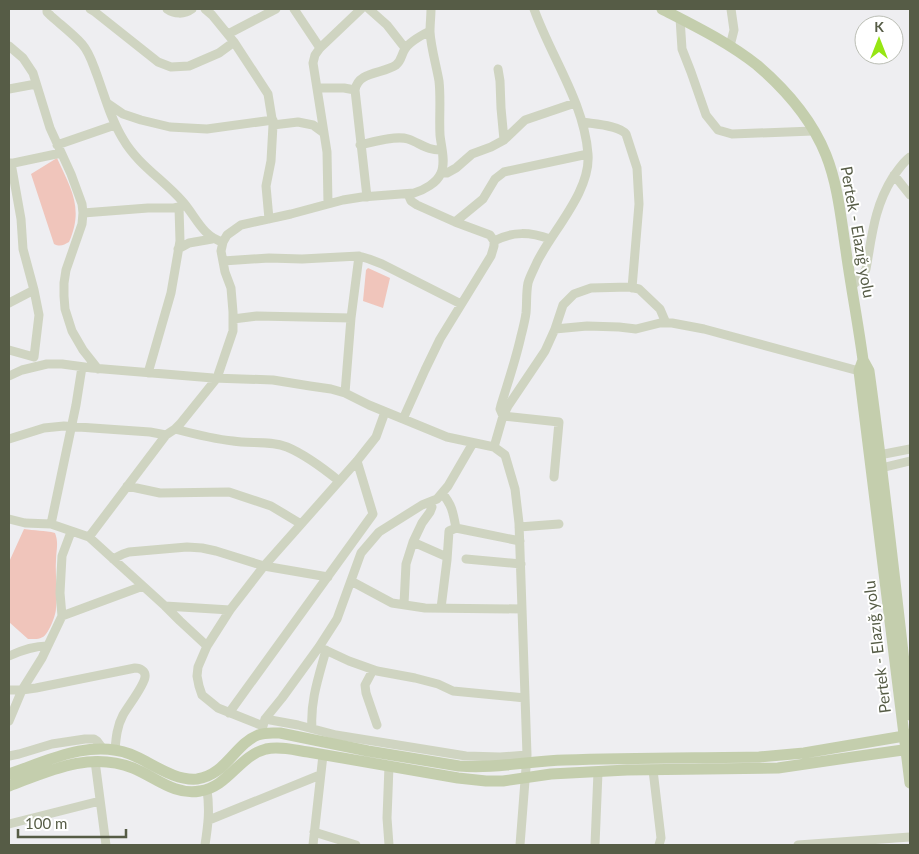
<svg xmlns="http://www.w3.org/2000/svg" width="919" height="854" font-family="Lato,sans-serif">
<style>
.green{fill:#f0c5bb}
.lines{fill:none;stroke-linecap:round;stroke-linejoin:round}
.minor{stroke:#cfd4c1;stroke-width:9}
.major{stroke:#c4cead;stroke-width:11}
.labels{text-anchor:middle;stroke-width:4;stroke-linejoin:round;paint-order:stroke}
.street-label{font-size:16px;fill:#565c46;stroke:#fff}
</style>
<rect width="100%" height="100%" fill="#eeeef1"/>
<!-- green -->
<path class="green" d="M57,158C71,189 84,208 69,242C64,245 60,247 54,244L31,174Z
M368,268L390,278L383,308L363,301L366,270Z
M24,529C34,531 45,530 55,533C59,543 56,551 56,560C55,576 58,593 56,608C56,615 50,629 46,634C42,640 34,639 28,639L9,622V562Z"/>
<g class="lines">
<!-- minor -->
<path class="minor" d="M47,9V12L51,16C61,25 73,34 82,44C90,53 93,65 97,75C105,97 111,120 123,139C138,165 164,180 183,202C196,217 203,237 223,242
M90,9L95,12L158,62L171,67L189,66L219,53L234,42
M167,9C174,14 184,15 192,9
M205,9L212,15L234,42L268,94L273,125L271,161L266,186L269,219
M294,9L320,48
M369,9L387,25L405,48
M534,9C551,57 584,102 588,154C591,191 553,230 537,262C534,269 530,276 528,283C526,293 527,303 526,313C525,321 523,328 521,336C516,359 508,382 501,405L500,409L503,416L559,422L554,477
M680,18L682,49L691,72L706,115L718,130L732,134L813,131
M228,34L276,9
M9,46L23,58L33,73L50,128L71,174L82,204L83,213L82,224L66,270L64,283V296L65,309L72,331L83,350L98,369
M730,46L734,30L731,9
M498,69L500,81L501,108L504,140
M317,88H344L355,90
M9,89L36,84
M107,103L123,114L141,120L170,127L207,129L273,120
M582,122C593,124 619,125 626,134L637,168L639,204L632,288
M273,125L298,122L313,125L324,133L327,152L328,204
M324,133L313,63L315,55L320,48L361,9
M57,145L115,125
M360,145C373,142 396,135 408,139C420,143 428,151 442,150
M9,164L61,153
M441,173H447L456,168L472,154L491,147L504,140L525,120L575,103
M894,175L910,195
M367,197L355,90C358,71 383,74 396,65C402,60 401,55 405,49C410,41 422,35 430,31
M83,213L148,208H174L183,206
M455,222L483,199L495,179L504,172L588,154
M494,241C513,231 530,232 550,239
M178,249L189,243L212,239
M223,261L269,258L302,259L359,256L369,259L382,264L461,304
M852,286L862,276L866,269C872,236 874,207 893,177C898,170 903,162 910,157
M9,303L34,290
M233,319L257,316L351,318
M555,329L563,305L574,294L591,288L629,287L639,289L660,309L666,323
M9,350L34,357L39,315L34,290L23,249L21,219L11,163
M82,367L76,405L51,524L89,537L165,606L180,621L207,646
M148,373L171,293L180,241L179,207
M9,376L22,370L47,364H62L92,368L213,378L273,380L310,386L331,389L345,393L369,405L447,437L494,447L505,455L515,489L519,523L522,609L527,755L520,845
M345,393L351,318L359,256
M385,412L376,437L357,461L264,566L230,610L207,646L198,667L197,676L199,686L202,695L218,708L263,726L265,719L282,698L319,647L337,619L361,553L379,532L422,505L437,499L448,486L473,443
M403,419L425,370L440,339L491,256L494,246V241L490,235L455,222L417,205L411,201L408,194
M175,429C194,434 213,439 233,441C250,444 270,440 287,447C306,455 323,468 339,481
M9,439L44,428L64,426L150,432L166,435
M494,447L503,416L508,406L545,351L555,329L587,326L619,327L636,329L660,323H672L704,329L859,371
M874,456L910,449
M877,469L910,461
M127,486L160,493L229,492L271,506L301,524
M442,493C452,505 453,512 456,528L520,541
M9,519L25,523L51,524
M519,527L559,524
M89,537L166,435L175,429L180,424L217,378L233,331V312L231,288L225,272L221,251L223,242L227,235L241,225L291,214L343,200L362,197L414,193C424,190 437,183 441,173C446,162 441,146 440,135C439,117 441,99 439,81C436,64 431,48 430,32C430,24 431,16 431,9
M413,542L447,557
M113,559L123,554L129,552L187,547L202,548L216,551L264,566L328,577
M466,559L521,564
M351,581L392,603L425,608L522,609
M404,604L406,564L413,542L422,523L430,512L432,507L429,502
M165,606L230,610
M441,608L447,560L449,531L456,528
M62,616L143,586
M319,647L349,661L377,671L415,678L438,684L453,691L525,698
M9,656C22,650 33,646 47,646
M373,670L365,685L366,693L377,725
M9,690H22L36,688L135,668C140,668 146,671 145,677C144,686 128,706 123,715C117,726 116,738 115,750
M229,713L373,514L357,461
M265,719L298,725L336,735L466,756L500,757L527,755
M9,721L22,690L42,658L62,616L60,593L62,556L71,532
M312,728C310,701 319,676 326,650
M9,756L19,754L52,744L85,739H94L97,741L103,749
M95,761L106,845
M653,770L661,838L659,845
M209,820L320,775
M9,824L100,801
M314,832L356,845
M205,845C208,825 210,810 207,790
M313,845L323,755
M389,845L387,818L389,766
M595,845L598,772
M798,845L910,837"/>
<!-- major -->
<path class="major" d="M662,9C695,26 728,42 757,65C785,89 812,120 826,155C838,185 841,219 846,251C851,287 858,323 863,360L869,371C885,486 897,600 910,715
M863,360L859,371L910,783
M9,774C47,761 89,739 130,754C151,762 173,781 197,779C226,775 235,744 258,735C265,732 273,733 280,733L368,751L459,766C494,769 529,761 565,760C630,758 694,758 759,757L804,753L910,735
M9,786C49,771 89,751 133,768C155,777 175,796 200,791C228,787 239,756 266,749C280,746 294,750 308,752L458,778L486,781H503L551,774L627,770L778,768L853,757L910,749"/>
</g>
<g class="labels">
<!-- street labels -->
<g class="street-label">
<text transform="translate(858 232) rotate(80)" y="6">Pertek - Elazığ yolu</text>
<text transform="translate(877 647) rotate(-97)" y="6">Pertek - Elazığ yolu</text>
</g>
</g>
<!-- border -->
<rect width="919" height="854" fill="none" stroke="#565c46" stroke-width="20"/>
<!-- north arrow -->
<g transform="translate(879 40)"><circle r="24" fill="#ffffff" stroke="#bbbeb5"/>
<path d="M0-4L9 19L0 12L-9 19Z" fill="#96e613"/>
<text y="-8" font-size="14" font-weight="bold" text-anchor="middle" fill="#565c46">K</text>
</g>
<!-- scale -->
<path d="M18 829v8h108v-8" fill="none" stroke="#565c46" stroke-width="2.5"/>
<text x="25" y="829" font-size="15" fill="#565c46" stroke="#ffffff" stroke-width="4" paint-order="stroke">100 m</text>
</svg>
